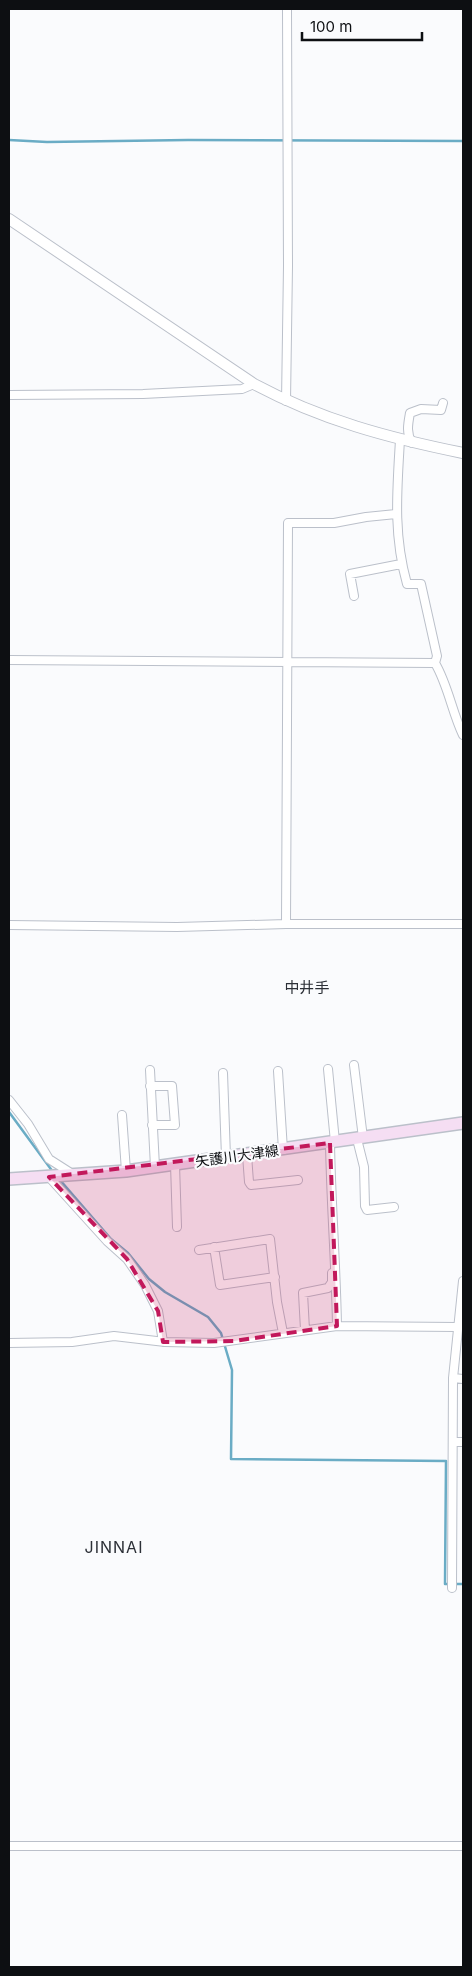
<svg xmlns="http://www.w3.org/2000/svg" width="472" height="1976" font-family="Inter,'Noto Sans JP',sans-serif">
<style>
.lines{fill:none;stroke-linecap:round;stroke-linejoin:round}
.stream{stroke:#6aacc5;stroke-width:2.5}
.minor-casing{stroke:#bbc0ca;stroke-width:10}
.tertiary-casing{stroke:#bbc0ca;stroke-width:12}
.secondary-casing{stroke:#bbc0ca;stroke-width:14}
.minor{stroke:#fff;stroke-width:8}
.tertiary{stroke:#fff;stroke-width:10}
.secondary{stroke:#f5def3;stroke-width:11}
.marked{fill:#c2185b;fill-opacity:0.2;stroke:#c2185b;stroke-width:4;stroke-dasharray:10 6;stroke-linejoin:round}
.labels{text-anchor:middle;stroke-width:4.5;stroke-linejoin:round;paint-order:stroke}
.street-label{font-size:14px;fill:#0d0f12;stroke:#fafbfd}
.neighbourhood-label{font-size:15px;fill:#2c3037;stroke:#fafbfd}
.quarter-label{font-size:16px;letter-spacing:1px;fill:#2c3037;stroke:#fafbfd}
</style>
<rect width="100%" height="100%" fill="#fafbfd"/>
<g class="lines">
<!-- stream -->
<path class="stream" d="M9,140L47,142L188,140L463,141
M9,1112L53,1172
M60,1180L111,1239L128,1253L149,1279L165,1292L208,1317L221,1333L232,1370L231,1459L446,1461L445,1584H463"/>
<!-- minor casing -->
<g class="minor-casing">
<path id="minor" d="M9,395L143,394L242,389L254,384
M286,401L288,266L287,9
M400,440C397,491 393,534 407,584H421L437,656L435,663
M412,443C406,433 408,424 410,413L421,409L441,410L443,403
M354,596L350,574L401,564
M9,660L435,663
M435,663C448,685 452,712 463,735
M286,924L288,523H334L366,517L396,514
M9,925L177,927L286,924H463
M354,1065L363,1138
M328,1069L335,1142
M150,1070L155,1167
M278,1071L283,1150
M223,1073L226,1157
M150,1086H172L175,1125H152
M9,1100L28,1124L49,1159L74,1175
M122,1115L126,1171
M357,1139L364,1167L365,1206L367,1210L394,1207
M330,1143C331,1204 336,1265 337,1326
M247,1155L249,1182L251,1185L298,1180
M175,1164L177,1227
M49,1177L107,1241L127,1259L145,1285L158,1311L163,1342
M214,1247L220,1285L275,1277
M199,1250L270,1239L277,1302L283,1333
M305,1330L303,1293L328,1288L332,1282V1273
M9,1343L72,1342L114,1336L165,1342L214,1343L337,1326L457,1327
M453,1378L463,1379
M453,1442H463
M452,1588L453,1378L463,1281
M9,1846H463"/>
</g>
<!-- tertiary casing -->
<g class="tertiary-casing">
<path id="tertiary" d="M9,219L254,384C321,420 389,438 463,453"/>
</g>
<!-- secondary casing -->
<g class="secondary-casing">
<path id="secondary" d="M9,1179L126,1171L463,1123"/>
</g>
<!-- minor -->
<use href="#minor" class="minor"/>
<!-- tertiary -->
<use href="#tertiary" class="tertiary"/>
<!-- secondary -->
<use href="#secondary" class="secondary"/>
</g>
<!-- marked area -->
<path class="marked" d="M330,1143L337,1326L234,1341L163,1342L158,1311L127,1259L49,1177Z"/>
<g class="labels">
<!-- street labels -->
<g class="street-label">
<text transform="translate(237 1156) rotate(-8)" y="5">矢護川大津線</text>
</g>
<!-- neighbourhood labels -->
<g class="neighbourhood-label">
<text x="307" y="993">中井手</text>
</g>
<!-- quarter labels -->
<g class="quarter-label">
<text x="114" y="1553">JINNAI</text>
</g>
</g>
<!-- border -->
<rect width="472" height="1976" fill="none" stroke="#0d0f12" stroke-width="20"/>
<!-- scale -->
<path d="M302 32v8h120v-8" fill="none" stroke="#0d0f12" stroke-width="2.5"/>
<text x="310" y="32" font-size="15" fill="#0d0f12" stroke="#fafbfd" stroke-width="4" paint-order="stroke">100 m</text>
</svg>
